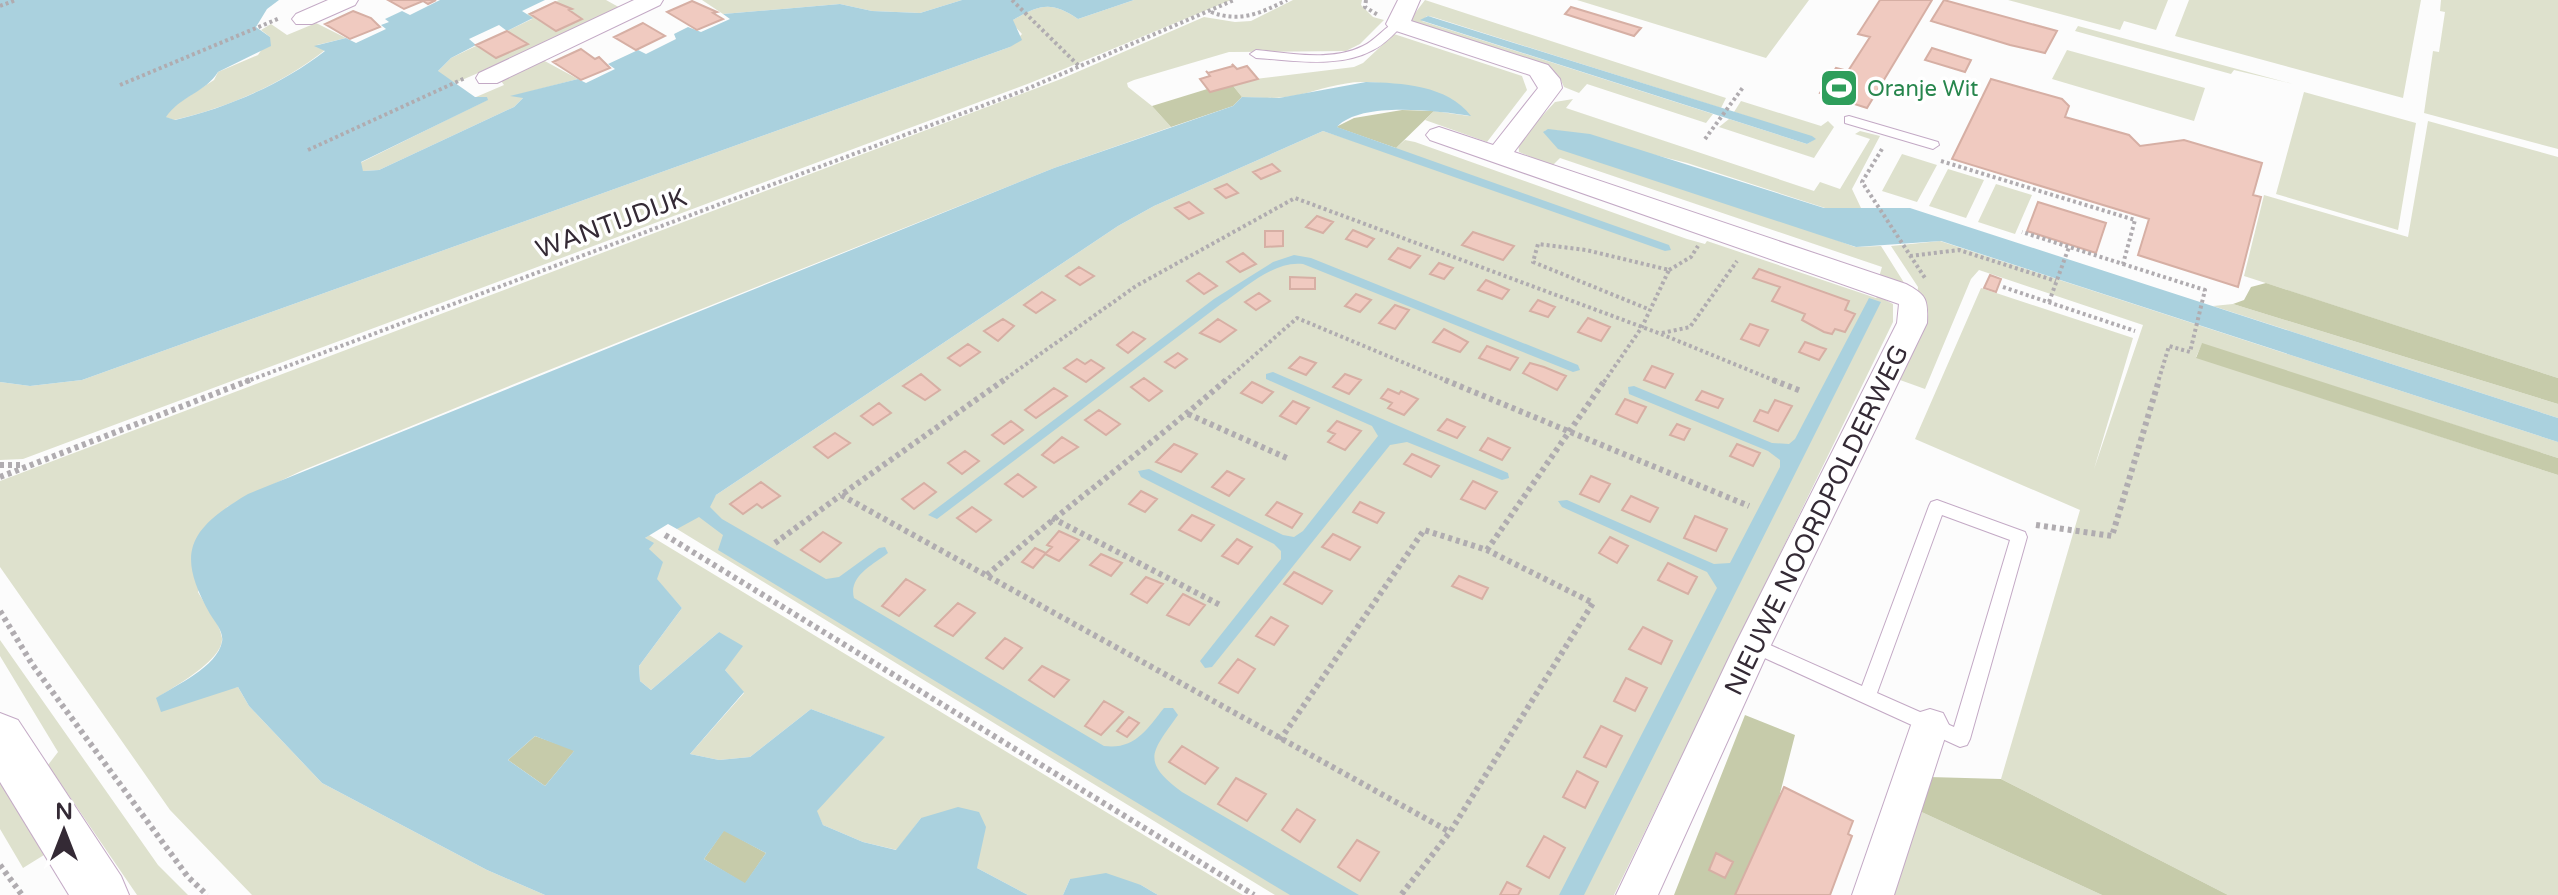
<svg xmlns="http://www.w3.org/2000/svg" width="2558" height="895" font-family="'Varela Round',sans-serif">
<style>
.green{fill:#dee1cd}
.forest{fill:#c6cbaa}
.water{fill:#aad1de;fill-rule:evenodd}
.building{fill:#f0cac0;stroke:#d6afa4;stroke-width:2}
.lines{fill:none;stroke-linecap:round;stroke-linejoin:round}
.lane-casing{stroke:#c3a9c5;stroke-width:2}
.street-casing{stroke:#c3a9c5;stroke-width:2}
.secondary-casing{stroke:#c3a9c5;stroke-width:2}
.path-far1{stroke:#b0acb0;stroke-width:4;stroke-dasharray:3 3;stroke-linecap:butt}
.path{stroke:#b0acb0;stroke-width:6;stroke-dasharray:4 4;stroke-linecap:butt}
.lane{fill:#fff;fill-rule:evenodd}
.street{fill:#fff;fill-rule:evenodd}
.secondary{fill:#fff;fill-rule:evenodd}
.labels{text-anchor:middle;stroke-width:7;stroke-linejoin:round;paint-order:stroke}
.far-leisure-label{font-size:22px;fill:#27864d;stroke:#fff;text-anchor:start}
.street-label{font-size:26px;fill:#342a35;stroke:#fff}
</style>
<rect width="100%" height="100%" fill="#fcfcfc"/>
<!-- green -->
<path class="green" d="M559,0H606L624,10L455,83L437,72L451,58L532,19L527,14Z
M702,0H962L920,13L872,11L840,4L723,14Z
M1134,0H1231L1030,83L23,459L0,460V382L30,386L82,380L1010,47L1022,34L1012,23L1013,20C1040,4 1052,1 1078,19Z
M1293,0H1362L1361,5L1373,17L1384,20L1360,44L1346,51L1229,52L1134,80L1127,83L1128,87L1152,106L1171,127L1054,168L534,376L301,471L227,507L198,592C205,605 220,623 222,638C224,660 173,687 157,698L238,687L249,706L322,783L487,870L545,895H252L170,810L0,567V481L1061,79L1204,17L1235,22L1251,21Z
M1425,0L1726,98L1721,108L1433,17L1427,16L1422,21L1713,114L1706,123L1587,84L1579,93L1564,87L1560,78L1542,66L1409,21Z
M1577,0H1809L1766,58Z
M2008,0H2168L2156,30L2124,21L2120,30Z
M2189,0H2421L2403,98L2175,36Z
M2441,0H2558V149L2424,113L2433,51L2439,52L2445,12L2440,11Z
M316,23L346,38L317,45L325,50C282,84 227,108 174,120L165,117L172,107L214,80L218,72L258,55L270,37L261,30L271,24L287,35Z
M2078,26L2293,84L2234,70L2231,74L2075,31Z
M1394,34L1522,76L1527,90L1487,142L1425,120L1434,111L1469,116C1456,90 1393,83 1366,82C1343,81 1320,90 1298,95C1279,99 1261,98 1242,97L1230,82L1354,67L1363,63Z
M2067,50L2205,88L2194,121L2052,79Z
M541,59L578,79L517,95L524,97L514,107L379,170L363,171L360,167V163L487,100V97H476L504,85L499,78Z
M2304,92L2416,123L2398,230L2276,194Z
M1573,99L1566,108L1814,191L1820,182L1840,189L1870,139L1855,134L1860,131L1880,136L1852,189L1861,208H1825L1687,163L1555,130H1545L1855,247L1881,246L1908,289L1879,277L1882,267L1560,158L1552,166L1519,152L1518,142L1555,102Z
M1741,101L1821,126L1828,121L1834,127L1814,158L1719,127L1729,119L1807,144L1815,139L1734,112Z
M2428,121L2558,157V378L2244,276L2264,195L2408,237Z
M1323,131L1390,153L1405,140L1415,142L1687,239L1705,244L1707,241L1876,298L1878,296L1893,304V322L1614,895H1275L677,529L716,495L1118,226L1154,206Z
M1902,154L1937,165L1917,202L1882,191Z
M1948,169L1984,180L1966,218L1929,206Z
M1996,184L2032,195L2015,234L1978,222Z
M1940,241L2558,442V458L2202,344L2196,357L2558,475V895H2228L2001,779L2080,510L1915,439L1981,288L2133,338L2094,469L2143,325L1979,270L1971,279L1925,389L1900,380L1927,316L1917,296L1918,287L1891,246Z
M2233,304L2558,404V418L2213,306Z
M649,535L1243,895H1158L1141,885L1070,879L1063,895H1028L977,868L921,818L897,850L863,842L823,825L816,811L884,737L811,709L750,757L719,760L690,754L744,693L725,670L719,632L651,690L640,681L639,666L682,608L656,579L644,539Z
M0,640L158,865L188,895H137L48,765L58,752L0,656Z
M0,783L44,855L23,868L0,829Z
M1915,809L2102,895H1881Z"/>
<!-- forest -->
<path class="forest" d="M1230,82L1242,97L1233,106L1171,127L1152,106Z
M1402,110L1434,111L1396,148L1336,127L1354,118Z
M2266,283L2558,378V404L2233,304L2244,300L2251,287Z
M2202,343L2558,458V475L2196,358Z
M1745,715L1795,735L1754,895H1674Z
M535,736L575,750L545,786L508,760Z
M1929,777L2001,779L2228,895H2102L1915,809Z
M724,830L766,853L745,884L704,859Z"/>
<!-- water -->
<path class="water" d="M0,0H279L267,9L256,27L270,37L271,46L218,72C206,92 179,97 166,117L175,120C226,108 283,84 325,51L314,46L346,38L356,43L386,29L381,25L389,22L385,19L402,11L410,15L440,0H545L522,11L533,18L507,31L499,25L469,39L476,45L451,58L438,71L475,97H487L488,100L361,162L363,171L379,170L514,107L523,98L510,96L578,79L586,83L615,69L608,64L638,50L646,54L676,39L674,34L688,27L701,32L730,19L723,14L840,4L872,11L920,13L962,0H1134L1078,19C1052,1 1040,4 1013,20L1022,40L1010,47L82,380L30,386L0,382Z
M1428,16L1812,136L1816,139L1807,144L1420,20Z
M1366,82C1401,83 1448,85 1471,116C1437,111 1361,101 1337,127L1669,245L1671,250L1665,251L1323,131L1154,206L1118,226L716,495L710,507L722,519L826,579L839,577L879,548L885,547L888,553C873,565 848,576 854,598L1104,746C1135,750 1147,729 1164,708H1173L1178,715C1152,752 1140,761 1182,792L1359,895H1290L718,550L723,535L699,517L677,529L668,524L645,538L654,543L649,549L663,562L657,579L682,608L639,666L640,681L651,690L719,632L743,646L725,670L744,692L690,754L719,760L750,757L811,709L885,737L817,811L823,825L863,842L896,850L921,818L958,807L979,812L986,827L977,868L1028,895H545L487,870L322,783L249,706L238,687L161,712L156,698C176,685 217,667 222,642C224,632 215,622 210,614C175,552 189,529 248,494L1054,168L1233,106L1242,97L1279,98ZM535,736L574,751L545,786L508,760ZM724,831L766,853L745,883L704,859Z
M1548,129L1590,134L1824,208H1910L2558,418V442L1941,241L1856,247L1558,149L1543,132Z
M1294,255L1311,258L1578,365L1580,370L1573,372L1303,264C1274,260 1244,289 1221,304L937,519L928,515L1214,299L1273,262Z
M1869,298L1881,302L1584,895H1559L1717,588L1707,572L1562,507L1558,501L1567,500L1714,564L1730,563L1780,467V460L1768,451L1629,394L1628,387L1634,386L1772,443L1789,444L1795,439Z
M1273,372L1508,473L1509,478L1502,480L1407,442L1390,445L1212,667L1205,668L1200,661L1281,559V551L1274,544L1141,477L1138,471L1149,469L1283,535L1294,537L1303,531L1378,436L1372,426L1266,379V374Z
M1106,873L1141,885L1158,895H1063L1070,879Z"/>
<!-- building -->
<path class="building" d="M388,0H436L428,4L423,1L404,9Z
M1880,0H1932L1867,108L1820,93L1836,68L1848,71L1870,37L1858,34Z
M1944,0L2057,31L2045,53L2010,45L1931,21Z
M692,1L717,12L713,13L723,19L697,30L667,12Z
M555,2L572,9L569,10L582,19L556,31L530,14Z
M1571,7L1641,28L1634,36L1565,14Z
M353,11L371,18L380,27L350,39L325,24Z
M643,23L665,36L636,50L614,37Z
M507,31L528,44L496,58L476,45Z
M1932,48L1971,60L1965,72L1925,60Z
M581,49L595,59L599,57L610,68L581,80L553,62Z
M1232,64L1237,69L1247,66L1258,79L1210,92L1200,79L1210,76L1206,71L1208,73L1233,66Z
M1991,79L2062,99L2069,106L2065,117L2129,135L2140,146L2184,140L2262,163L2253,195L2261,197L2238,287L2138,255L2149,219L1952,159Z
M1272,164L1280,171L1261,179L1253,172Z
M1227,184L1238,193L1226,198L1215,189Z
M1189,202L1203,213L1189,219L1175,208Z
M2038,202L2106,223L2096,253L2027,231Z
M1317,216L1333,222L1323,233L1306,227Z
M1353,230L1374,239L1367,247L1346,239Z
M1265,231H1283V246L1265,247Z
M1473,232L1514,246L1503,260L1462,245Z
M1398,248L1420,256L1410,268L1389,259Z
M1243,253L1256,264L1240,272L1227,262Z
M1439,263L1453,268L1444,279L1430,274Z
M1079,267L1094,276L1080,285L1066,276Z
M1759,269L1849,301L1845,310L1855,314L1845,332L1835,329L1832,334L1824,332L1802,320L1805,314L1772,301L1780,287L1753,278Z
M1199,273L1217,286L1204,294L1187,281Z
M1990,275L2001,279L1996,292L1984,288Z
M1290,277L1315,278V289H1290Z
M1486,280L1509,290L1502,299L1478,290Z
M1042,292L1055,300L1036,313L1024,305Z
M1259,293L1270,301L1256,310L1245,302Z
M1356,294L1371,300L1360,312L1345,306Z
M1538,300L1555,307L1548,317L1530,311Z
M1395,305L1409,310L1395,329L1379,323Z
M1588,318L1610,327L1601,341L1578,332Z
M1003,319L1014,326L998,341L984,331Z
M1218,319L1236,330L1220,342L1200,333Z
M1750,324L1768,330L1759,346L1741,339Z
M1444,329L1468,342L1460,352L1433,342Z
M1133,332L1145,339L1128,353L1117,345Z
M1805,342L1826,349L1819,360L1799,352Z
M968,344L980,352L960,366L948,358Z
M1487,346L1518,358L1510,370L1479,358Z
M1178,353L1187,359L1175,368L1165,362Z
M1300,357L1316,363L1306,375L1289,368Z
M1077,359L1085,364L1091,360L1104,368L1086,382L1064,368Z
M1530,363L1544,367L1566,376L1557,390L1523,373Z
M1652,366L1673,374L1665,388L1644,380Z
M921,374L940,390L925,400L903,386Z
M1345,374L1361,380L1349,394L1333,387Z
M1144,378L1162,391L1149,401L1131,387Z
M1252,382L1273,392L1262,403L1241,393Z
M1054,388L1067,396L1036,418L1025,410Z
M1388,389L1399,394L1401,391L1418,399L1404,415L1388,408L1392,403L1381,398Z
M1702,391L1723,399L1718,408L1696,400Z
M1625,399L1646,407L1637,423L1616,414Z
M1775,400L1792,406L1778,431L1754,421L1760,410L1768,413Z
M1293,401L1309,408L1296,424L1280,416Z
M879,403L891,413L873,425L861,416Z
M1099,410L1120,424L1106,435L1085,420Z
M1447,419L1465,427L1457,438L1438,430Z
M1011,421L1023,430L1004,444L992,435Z
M1337,421L1361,431L1345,450L1328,442L1335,434L1328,431Z
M1677,424L1690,429L1684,440L1670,435Z
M835,433L850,443L828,458L814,447Z
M1062,437L1078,447L1054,463L1042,455Z
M1488,438L1510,448L1502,460L1480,450Z
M1174,444L1197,454L1181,472L1156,462Z
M1737,444L1760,453L1753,466L1730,456Z
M965,451L979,461L962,474L948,463Z
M1412,454L1439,466L1431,477L1404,464Z
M1227,471L1244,479L1229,496L1212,487Z
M1018,474L1036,487L1023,497L1005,484Z
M1591,476L1610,484L1599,502L1580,494Z
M1473,481L1497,492L1485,509L1461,499Z
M761,482L780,496L762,508L757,504L743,514L730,504Z
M924,483L936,492L914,509L902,499Z
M1141,491L1157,499L1145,512L1129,504Z
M1631,496L1658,508L1650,522L1622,510Z
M1277,502L1302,514L1292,528L1266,515Z
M1360,502L1384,513L1377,523L1353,512Z
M972,507L991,520L976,532L957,518Z
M1192,515L1214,525L1201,541L1179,530Z
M1695,516L1727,529L1716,551L1684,538Z
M1059,531L1079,540L1059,561L1045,554L1052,547L1047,545Z
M823,532L841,543L820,562L801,550Z
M1333,534L1360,547L1350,560L1322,547Z
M1610,537L1628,546L1617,563L1599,553Z
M1237,539L1252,547L1238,564L1222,556Z
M1035,548L1046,553L1033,568L1022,562Z
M1101,554L1122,563L1111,576L1090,565Z
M1668,563L1697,577L1688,594L1658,580Z
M1294,572L1332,591L1322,604L1284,584Z
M1459,576L1488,588L1482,599L1452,586Z
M1146,577L1163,584L1147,603L1131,594Z
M906,579L925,590L899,616L882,606Z
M1183,594L1205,605L1189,625L1167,615Z
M958,603L975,613L953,636L935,626Z
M1271,617L1288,626L1274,645L1256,636Z
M1643,627L1672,641L1661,664L1629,649Z
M1005,638L1022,648L1003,669L986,658Z
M1238,659L1255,669L1238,693L1219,683Z
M1042,666L1069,680L1054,697L1029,680Z
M1626,678L1647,688L1635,711L1614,701Z
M1104,701L1123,712L1101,735L1085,726Z
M1129,717L1139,723L1127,737L1117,731Z
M1601,726L1622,736L1606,767L1584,757Z
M1182,746L1218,768L1205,784L1169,762Z
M1577,771L1598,782L1585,808L1563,797Z
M1236,778L1266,794L1247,821L1218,804Z
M1784,787L1853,821L1848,834L1852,836L1830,895H1735Z
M1297,809L1315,820L1300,842L1282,830Z
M1544,836L1565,848L1549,878L1527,866Z
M1357,840L1379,852L1360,881L1338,867Z
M1716,853L1733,862L1725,878L1709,870Z
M1507,882L1521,889L1518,895H1500Z"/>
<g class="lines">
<!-- lane casing -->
<g class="lane-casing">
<path id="lane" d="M1398,21L1402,22V26C1393,35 1384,45 1373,50C1338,69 1294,60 1256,58L1250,54L1256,50C1290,53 1331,62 1363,46C1376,40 1385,26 1398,21Z
M1849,116L1938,142L1939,145L1933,149L1845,123V117Z
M1937,500L2025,532L2027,537L1970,739L1967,745L1960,747L1747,650L1744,645L1747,640L1753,638L1759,640L1862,686L1929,506L1931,502ZM1942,515L2010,540L1954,727L1877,693Z"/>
</g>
<!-- street casing -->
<g class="street-casing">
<path id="street" d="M328,0H358L355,5L312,24H296L292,19L296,14Z
M634,0H663L660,5L497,83H479L476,78L479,73Z
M1398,0H1420L1411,21L1548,65L1560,79L1562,88L1514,152L1906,284C1927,295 1928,300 1927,323L1771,645L1658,895H1616L1735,645L1897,323L1899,304L1430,140L1426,135L1430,130L1439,127L1493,145L1538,88L1530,75L1390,29L1386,24Z
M1930,709L1943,713L1949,725L1894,895H1852L1911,725L1917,713Z"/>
</g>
<!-- secondary casing -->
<g class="secondary-casing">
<path id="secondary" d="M0,713L18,720L121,876L129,895H69L0,782Z"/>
</g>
<!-- path-far1 -->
<path class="path-far1" d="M1012,0L1080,67
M1366,0L1365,7L1378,15
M0,6L16,0
M1211,12C1240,23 1261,13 1287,0
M120,85L280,18
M1705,139L1744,86
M1882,149L1862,182L1925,278
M308,150L465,78
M1941,161L2135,220L2123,264L2022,232
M1910,256L1959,250L2056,281
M2123,264L2205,290L2190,352L2169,346L2158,382
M1669,270L1691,257L1698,246
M2003,287L2135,331
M2049,302L2069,247
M1662,333L1690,327L1737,261
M245,382L1022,91L1234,0
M1001,382L1136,286L1295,198L1661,334L1778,382
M1224,382L1297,318L1450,382
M1604,382L1642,327L1669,270L1586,250L1538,244L1533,262L1648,309"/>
<!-- path -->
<path class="path" d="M1004,380L841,495L1450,832
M1445,380L1749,506
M1773,380L1801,391
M1188,414L1289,459
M0,465H23
M0,477L250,380
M1052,518L1222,606
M2036,525L2112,536L2159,380
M665,535L1254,895
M775,543L841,495
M1487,550L1605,380
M987,575C1065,507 1149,447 1226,380
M0,611L32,664L188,877L207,895
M1280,740L1424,530L1487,550L1593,603L1450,832L1401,895
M0,865L22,895"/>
<!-- lane -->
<use href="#lane" class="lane"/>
<!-- street -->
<use href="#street" class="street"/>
<!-- secondary -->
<use href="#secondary" class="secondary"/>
</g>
<!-- icons -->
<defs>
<g id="stadium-square" transform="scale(2)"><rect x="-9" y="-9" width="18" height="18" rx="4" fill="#2e9e5b" stroke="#fff"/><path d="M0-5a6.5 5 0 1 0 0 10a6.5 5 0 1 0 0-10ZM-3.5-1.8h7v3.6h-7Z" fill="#fff"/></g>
</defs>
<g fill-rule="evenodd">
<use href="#stadium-square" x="1839" y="88"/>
</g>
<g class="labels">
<!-- far-leisure labels -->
<g class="far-leisure-label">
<text x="1867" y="96">Oranje Wit</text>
</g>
<!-- street labels -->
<g class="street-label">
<text transform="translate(611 223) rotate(-20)" y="9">WANTIJDIJK</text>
<text transform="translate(1816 520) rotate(-64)" y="9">NIEUWE NOORDPOLDERWEG</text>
</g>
</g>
<!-- north arrow -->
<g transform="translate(64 831)" stroke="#ffffff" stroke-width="6" paint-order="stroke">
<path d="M0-6L14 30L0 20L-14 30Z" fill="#342a35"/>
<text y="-12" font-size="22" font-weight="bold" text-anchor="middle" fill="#342a35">N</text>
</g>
</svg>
